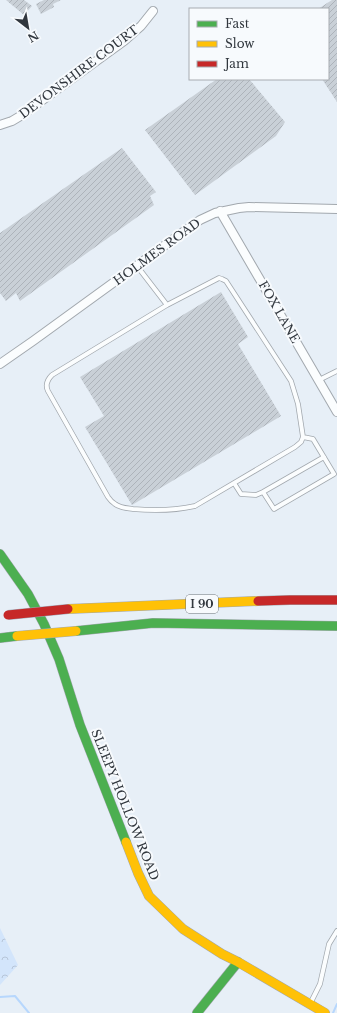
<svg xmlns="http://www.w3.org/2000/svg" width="337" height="1013" font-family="'Libre Baskerville',serif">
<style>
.forest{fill:url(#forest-crowns)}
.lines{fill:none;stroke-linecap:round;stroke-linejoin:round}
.stream{stroke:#b7d7fd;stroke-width:2}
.building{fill:url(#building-hatch)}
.lane-casing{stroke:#a2a8ae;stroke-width:5.5}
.street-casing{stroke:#a2a8ae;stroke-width:10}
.fast-casing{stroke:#a2a8ae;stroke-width:10}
.slow-casing{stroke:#a2a8ae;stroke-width:10}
.jam-casing{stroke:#a2a8ae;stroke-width:10}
.lane{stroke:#fbfdfe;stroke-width:4}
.street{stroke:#fbfdfe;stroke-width:8}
.fast{stroke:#4caf50;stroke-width:9}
.slow{stroke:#ffc107;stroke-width:9}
.jam{stroke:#c62828;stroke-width:9}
.slow-bridge-casing{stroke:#a0abb9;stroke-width:10;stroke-linecap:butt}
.jam-bridge-casing{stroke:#a0abb9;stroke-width:10;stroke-linecap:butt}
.slow-bridge{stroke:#ffc107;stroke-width:9}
.jam-bridge{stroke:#c62828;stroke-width:9}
.labels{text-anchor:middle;stroke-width:4;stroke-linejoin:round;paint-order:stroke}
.shield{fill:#f7fafd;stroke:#6c7277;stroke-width:1}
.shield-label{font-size:11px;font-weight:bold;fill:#31373e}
.street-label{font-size:12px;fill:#31373e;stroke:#f7fafd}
</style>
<defs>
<pattern id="forest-crowns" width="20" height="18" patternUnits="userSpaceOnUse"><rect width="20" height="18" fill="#d3e5fb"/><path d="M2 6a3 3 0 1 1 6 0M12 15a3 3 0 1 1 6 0" fill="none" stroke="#b6c5d8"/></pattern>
<pattern id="building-hatch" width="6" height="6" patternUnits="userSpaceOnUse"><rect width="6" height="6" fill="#c9d0d7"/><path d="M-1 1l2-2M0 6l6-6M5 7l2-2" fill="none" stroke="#adb3ba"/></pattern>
</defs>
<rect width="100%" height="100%" fill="#e7eff7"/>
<!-- forest -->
<path class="forest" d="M0,928L18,965L0,985Z"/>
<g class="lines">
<!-- stream -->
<path class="stream" d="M0,997L15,996L29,1013
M333,1013L337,1004"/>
</g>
<!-- building -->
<path class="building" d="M6,0H24L32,6L24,15Z
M44,0H61L53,4L54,7L41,14L36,4Z
M332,0H337V102L322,79H328V9H318Z
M217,79H249L285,122L276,136L195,195L145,130Z
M122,148L156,192L150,196L154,205L20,301L16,293L6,301L0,293V233Z
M221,292L248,337L238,344L281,416L132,505L85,427L104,416L80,377Z"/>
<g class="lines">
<!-- lane casing -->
<g class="lane-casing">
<path id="lane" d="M137,266L167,305L219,278L222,279L226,281L291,381L298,404L303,437L301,442L295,447L195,506C173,511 154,511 133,509C126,508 120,508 115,504C112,502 110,500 108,497L48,391C45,385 48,379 52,375L167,305
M319,380L337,371
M303,437L313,439L334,474L274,509L263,492L324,457
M234,483L241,494L256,495L263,492
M310,1004L320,984L329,944L337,931"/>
</g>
<!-- street casing -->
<g class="street-casing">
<path id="street" d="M0,125L12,121L22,115L124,41L141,26L153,11
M220,211L337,412
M0,364L33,341L190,227L200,220L215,213L239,208L249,207L337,209"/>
</g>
<!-- fast casing -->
<g class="fast-casing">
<path id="fast" d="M0,554L28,594L44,624L59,659L80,725L126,842
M76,631L153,623L337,626
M0,638L17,636
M197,1013L238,962"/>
</g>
<!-- slow casing -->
<g class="slow-casing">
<path id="slow" d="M68,609L258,601
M126,842L138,873L149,896L183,929L222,954L238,962L325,1013"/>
</g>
<!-- jam casing -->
<g class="jam-casing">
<path id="jam" d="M258,601L290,600H337"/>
</g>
<!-- lane -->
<use href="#lane" class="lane"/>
<!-- street -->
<use href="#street" class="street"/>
<!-- fast -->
<use href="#fast" class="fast"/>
<!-- slow -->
<use href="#slow" class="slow"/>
<!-- jam -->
<use href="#jam" class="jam"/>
<!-- slow-bridge casing -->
<g class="slow-bridge-casing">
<path id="slow-bridge" d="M17,636L76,631"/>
</g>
<!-- jam-bridge casing -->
<g class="jam-bridge-casing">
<path id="jam-bridge" d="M8,615L68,609"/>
</g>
<!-- slow-bridge -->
<use href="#slow-bridge" class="slow-bridge"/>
<!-- jam-bridge -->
<use href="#jam-bridge" class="jam-bridge"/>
</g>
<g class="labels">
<!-- shield labels -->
<rect class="shield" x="186" y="595" width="32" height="18" rx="3"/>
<g class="shield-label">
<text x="202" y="608">I 90</text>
</g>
<!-- street labels -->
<g class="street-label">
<text transform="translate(79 72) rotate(-37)" y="4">DEVONSHIRE COURT</text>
<text transform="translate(157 252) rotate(-36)" y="4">HOLMES ROAD</text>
<text transform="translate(279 312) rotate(60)" y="4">FOX LANE</text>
<text transform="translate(125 805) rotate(68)" y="4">SLEEPY HOLLOW ROAD</text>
</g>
</g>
<!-- legend -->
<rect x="189" y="8" width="140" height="72" fill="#f7fafd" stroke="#a8acb1"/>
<rect x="197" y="21" width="20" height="6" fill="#4caf50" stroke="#a8acb1"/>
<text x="225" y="28" font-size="12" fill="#31373e">Fast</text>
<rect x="197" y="41" width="20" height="6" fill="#ffc107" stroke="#a8acb1"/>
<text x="225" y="48" font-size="12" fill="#31373e">Slow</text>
<rect x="197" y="61" width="20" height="6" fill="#c62828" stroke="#a8acb1"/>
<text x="225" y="68" font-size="12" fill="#31373e">Jam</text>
<!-- north arrow -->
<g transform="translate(28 28) rotate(149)" stroke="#f7fafd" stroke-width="3" paint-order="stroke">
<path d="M0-3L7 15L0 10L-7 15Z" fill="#31373e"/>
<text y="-6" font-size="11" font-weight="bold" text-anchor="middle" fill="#31373e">N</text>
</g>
</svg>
